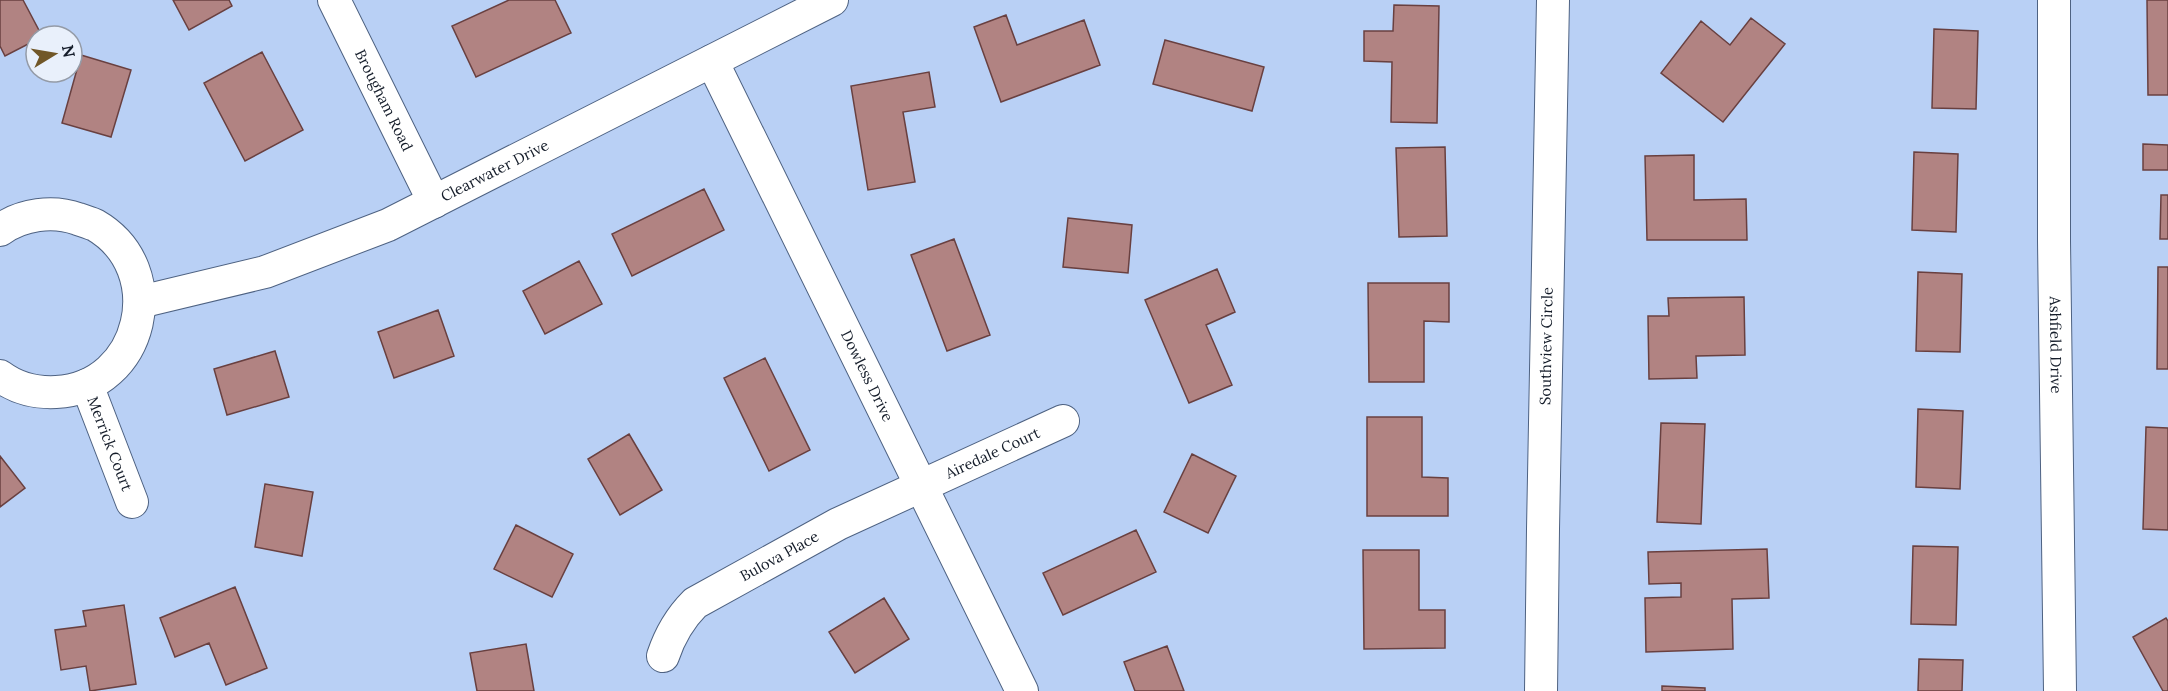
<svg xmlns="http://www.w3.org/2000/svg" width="2168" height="691" font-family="Lora,serif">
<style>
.building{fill:#b18382;stroke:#694040;stroke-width:1.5}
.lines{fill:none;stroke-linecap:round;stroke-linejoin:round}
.minor-casing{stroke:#4e6282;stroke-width:34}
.minor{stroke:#fff;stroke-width:32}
.labels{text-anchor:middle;stroke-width:6;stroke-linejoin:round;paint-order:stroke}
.street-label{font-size:15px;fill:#141c29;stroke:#e9f0fb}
</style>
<rect width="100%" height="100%" fill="#b9d0f5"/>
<!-- building -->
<path class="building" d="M0,0H23L42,36H36V40L5,56L0,46Z
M173,0H229L232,6L189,30Z
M509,0H555L571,33L476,77L452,26Z
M2147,0H2168V95H2148Z
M1394,5L1439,6L1437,123L1391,122L1392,62L1364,61V31H1393Z
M1006,15L1017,45L1084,20L1100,65L1001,102L974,27Z
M1751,18L1785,44L1723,122L1661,73L1701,21L1730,45Z
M1934,29L1978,31L1976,109L1932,108Z
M1165,40L1264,67L1252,111L1153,84Z
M262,52L303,130L245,161L204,83Z
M81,55L131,70L111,137L62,123Z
M929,72L935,107L903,112L915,182L868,190L851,86Z
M2143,144L2168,145V170H2143Z
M1445,147L1447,236L1399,237L1396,148Z
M1914,152L1958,154L1956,232L1912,230Z
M1694,155V200L1746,199L1747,240H1647L1645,156Z
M704,189L724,230L632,276L612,234Z
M2161,195H2168V239H2160Z
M1068,218L1132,225L1128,273L1063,267Z
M954,239L990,335L947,351L911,255Z
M579,261L602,304L545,334L523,291Z
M2158,267H2168V369H2157Z
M1217,269L1235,312L1206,325L1232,385L1189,403L1145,300Z
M1918,272L1962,274L1960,352L1916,351Z
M1368,283H1449V322L1424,321V382H1369Z
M1744,297L1745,355L1696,356L1697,378L1649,379L1648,316H1669L1668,298Z
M438,310L454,356L394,378L378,332Z
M275,351L289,397L227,415L214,369Z
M765,358L810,450L769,471L724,378Z
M1918,409L1963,411L1960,489L1916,487Z
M1367,417H1422V477L1448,478V516H1367Z
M1661,423L1705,424L1701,524L1657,522Z
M2146,427L2168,428V530L2143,529Z
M629,434L662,490L620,515L588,459Z
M1192,454L1236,476L1208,533L1164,512Z
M0,456L25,488L0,507Z
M265,484L313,492L302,556L255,547Z
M516,525L573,554L552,597L494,569Z
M1136,530L1156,572L1063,615L1043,573Z
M1913,546L1958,547L1956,625L1911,624Z
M1767,549L1769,598L1732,599L1733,649L1646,652L1645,598L1681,597V583L1649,584L1648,552Z
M1363,550H1419V610H1445V648L1364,649Z
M235,587L267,668L226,685L209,643L175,657L160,618Z
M884,598L909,639L855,673L829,632Z
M124,605L136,684L90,691L86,666L61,670L55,630L86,626L83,611Z
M2166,618L2168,621V691H2163L2133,637Z
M526,644L534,691H477L470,653Z
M1167,646L1184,691H1135L1124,662Z
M1919,659L1963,660L1962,691H1918Z
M1662,686L1705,688V691H1662Z"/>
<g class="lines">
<!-- minor casing -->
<g class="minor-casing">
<g id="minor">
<path id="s1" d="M334,0L434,202"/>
<path id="s2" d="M2054,0V241L2060,691"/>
<path id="s3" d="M712,61L1022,691"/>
<path d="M0,230C22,214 53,210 78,219C84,221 90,223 95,225C171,269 143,388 56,392C36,393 16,388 0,376"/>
<path id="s4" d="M140,302L265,272L388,225L832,0"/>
<path id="s5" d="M87,385L132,502"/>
<path id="s6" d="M663,656C670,635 679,619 695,603L838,524L1063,421"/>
<path id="s7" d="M1541,691L1543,529L1553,0"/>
</g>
</g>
<!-- minor -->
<use href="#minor" class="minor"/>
</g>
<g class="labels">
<!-- street labels -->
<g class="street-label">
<text dy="5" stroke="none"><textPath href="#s1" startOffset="112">Brougham Road</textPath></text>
<text dy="5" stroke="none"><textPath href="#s4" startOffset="380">Clearwater Drive</textPath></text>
<text dy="5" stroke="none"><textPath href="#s7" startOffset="345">Southview Circle</textPath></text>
<text dy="5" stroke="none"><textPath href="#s2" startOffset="345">Ashfield Drive</textPath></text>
<text dy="5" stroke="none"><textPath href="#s3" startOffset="351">Dowless Drive</textPath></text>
<text dy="5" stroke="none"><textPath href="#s5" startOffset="63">Merrick Court</textPath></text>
<text dy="5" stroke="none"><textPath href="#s6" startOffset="396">Airedale Court</textPath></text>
<text dy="5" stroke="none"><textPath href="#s6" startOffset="159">Bulova Place</textPath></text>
</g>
</g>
<!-- north arrow -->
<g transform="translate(54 54) rotate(79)"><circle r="28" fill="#e9f0fb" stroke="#949ba7" stroke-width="1.5"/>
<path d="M0-4.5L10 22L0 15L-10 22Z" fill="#715728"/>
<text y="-9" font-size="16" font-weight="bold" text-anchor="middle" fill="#141c29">N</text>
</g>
</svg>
